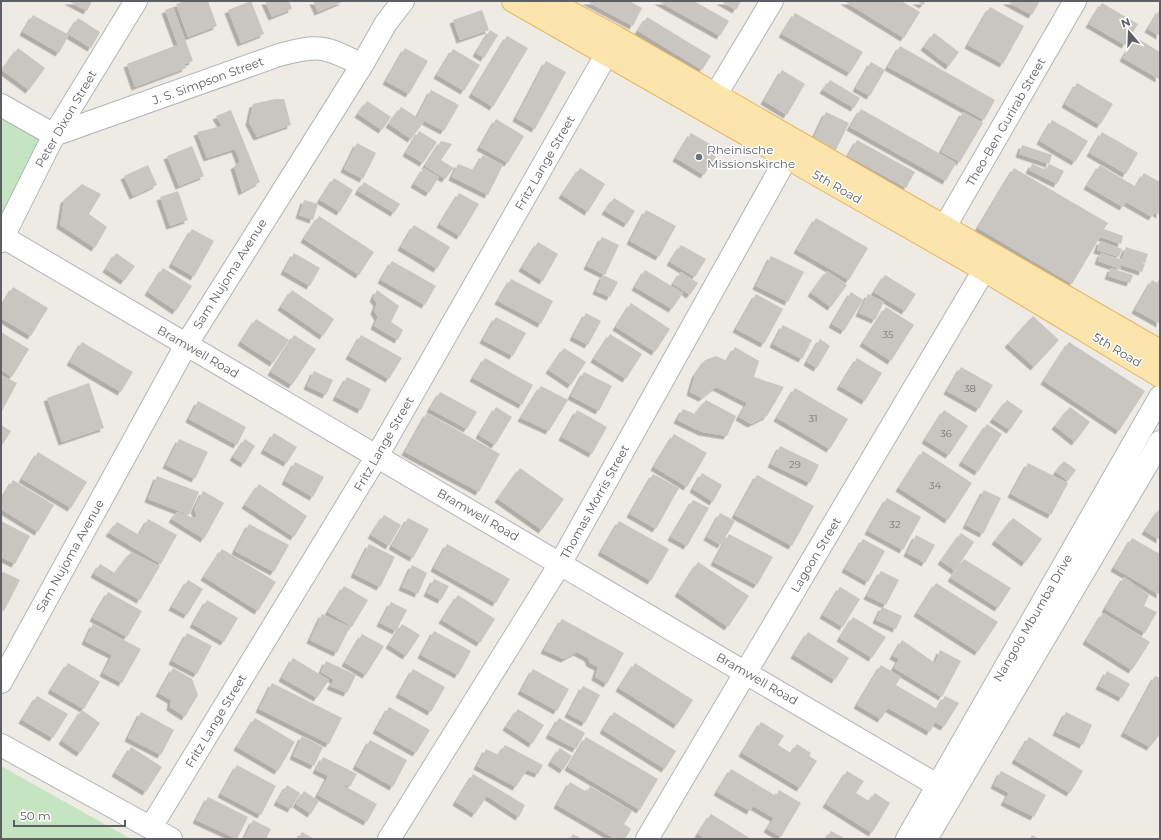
<svg xmlns="http://www.w3.org/2000/svg" width="1161" height="840" font-family="Montserrat,sans-serif">
<style>
.green{fill:#c5e4c1}
.building{fill:#c9c5c1;filter:url(#shadow)}
.lines{fill:none;stroke-linecap:round;stroke-linejoin:round}
.minor-casing{stroke:#b1b5b8;stroke-width:24}
.major-casing{stroke:#eab460;stroke-width:24}
.minor{stroke:#fff;stroke-width:22}
.major{stroke:#fbe5ac;stroke-width:22}
.worship-dot{fill:#6b7280;stroke:#fff;stroke-width:1.5}
.labels{text-anchor:middle;stroke-width:3;stroke-linejoin:round;paint-order:stroke}
.number-label{font-size:10px;fill:#77797b}
.street-label{font-size:12px;fill:#5c6064;stroke:#fff}
.worship-label{font-size:12px;fill:#5b616d;stroke:#fff;text-anchor:start}
</style>
<defs>
<filter id="shadow"><feDropShadow dx="-3.5" dy="3.5" stdDeviation="0" flood-color="#0004"/></filter>
</defs>
<rect width="100%" height="100%" fill="#eeeae4"/>
<!-- green -->
<path class="green" d="M1,105L54,135L1,235Z
M1,766L131,839H1Z"/>
<!-- building -->
<path class="building" d="M68,1H92L87,11Z
M185,1H208L217,26L188,37L176,4Z
M251,1L264,34L241,43L228,10Z
M265,1H289L292,9L272,17Z
M313,1H344L318,12Z
M586,1H629L642,8L633,26Z
M658,1H694L729,21L720,36Z
M720,1H741L736,10Z
M844,1H901L920,12L904,38Z
M916,1H926L923,5Z
M1006,1H1040L1032,15Z
M1102,3L1138,24L1125,45L1089,24Z
M173,7L193,61L185,64L165,10Z
M990,7L1024,26L1003,64L968,45Z
M1160,9V36L1148,29Z
M482,10L489,30L460,40L453,20Z
M795,13L863,52L850,73L782,34Z
M33,15L69,35L59,53L23,32Z
M647,17L711,56L702,70L638,31Z
M78,18L100,32L91,48L68,34Z
M490,30L498,35L484,58L476,53Z
M934,33L959,52L949,66L924,47Z
M507,36L528,48L493,107L472,94Z
M1135,37L1160,52L1159,79L1123,58Z
M177,45L186,68L135,87L127,64Z
M900,46L995,100L984,120L888,67Z
M18,48L45,68L29,90L2,70Z
M405,48L428,61L409,94L386,81Z
M453,49L480,65L464,91L437,75Z
M546,61L566,72L535,129L516,118Z
M871,62L885,70L870,96L856,88Z
M782,70L805,84L787,115L764,101Z
M830,80L860,98L854,108L823,90Z
M1077,83L1113,104L1100,125L1065,104Z
M431,90L459,105L444,131L417,117Z
M275,99H284L291,125L257,137L249,122L253,104Z
M367,101L391,117L382,130L358,114Z
M401,107L424,122L411,139L389,124Z
M861,109L956,163L946,181L850,127Z
M231,110L260,182L242,192L234,166L240,162L235,149L207,158L197,132L222,126L216,116Z
M826,112L849,123L836,150L813,139Z
M963,112L983,123L960,162L941,152Z
M496,119L524,136L508,163L480,147Z
M1052,120L1088,141L1075,162L1040,141Z
M419,131L437,142L423,163L406,153Z
M1102,132L1138,153L1126,174L1090,153Z
M691,133L720,150L704,175L676,158Z
M857,140L915,172L906,188L848,156Z
M441,141L452,144L441,160L454,168L445,179L425,166Z
M357,143L376,153L363,179L344,169Z
M1022,145L1052,155L1049,164L1019,154Z
M192,146L204,176L179,186L167,156Z
M483,155L503,165L488,195L452,177L458,164L474,170Z
M1032,164L1046,170L1049,164L1064,171L1057,184L1029,170Z
M148,165L157,185L133,196L124,176Z
M1100,165L1136,187L1144,173L1160,182V215L1155,212L1152,217L1126,202L1123,207L1087,186Z
M424,168L439,177L429,193L414,184Z
M580,168L605,184L588,212L562,195Z
M1014,168L1108,223L1104,229L1123,236L1121,244L1100,237L1072,284L978,228Z
M334,178L353,190L340,212L320,200Z
M364,182L400,204L394,213L358,191Z
M82,184L101,194L89,214L107,227L95,248L60,225L64,200Z
M178,191L188,220L170,226L160,197Z
M459,193L479,204L460,236L440,224Z
M614,198L635,211L627,224L605,211Z
M304,200L318,204L313,220L299,215Z
M646,210L676,226L659,257L630,241Z
M319,216L374,252L359,275L304,239Z
M816,218L868,248L849,280L797,250Z
M414,225L450,247L437,269L401,247Z
M192,229L214,241L194,277L172,264Z
M602,237L619,245L605,275L587,266Z
M1100,241L1122,249L1119,257L1097,250Z
M538,242L558,254L543,281L522,268Z
M681,245L706,259L695,277L670,262Z
M1126,247L1148,254L1145,263L1123,255Z
M116,253L135,266L124,281L106,269Z
M294,253L320,268L310,286L284,271Z
M1101,253L1122,260L1123,256L1145,264L1142,272L1121,265L1120,269L1098,261Z
M771,256L804,272L788,302L756,286Z
M392,261L436,286L425,305L381,280Z
M163,268L192,286L176,311L148,292Z
M1111,268L1133,275L1130,283L1108,276Z
M645,270L683,293L672,309L635,287Z
M827,271L847,285L831,307L811,293Z
M681,272L698,283L690,295L673,284Z
M603,275L618,282L610,297L596,291Z
M885,275L916,294L905,311L874,292Z
M1160,278V324L1135,310L1152,280L1157,283Z
M511,279L553,301L541,324L498,301Z
M13,287L48,308L31,336L1,318V307Z
M292,290L334,319L323,336L281,307Z
M377,290L399,306L391,322L403,330L398,340L374,326L378,317L374,311L377,303L373,298Z
M851,292L863,300L844,331L832,324Z
M756,294L783,309L764,344L736,329Z
M868,294L884,302L875,320L859,313Z
M631,303L670,329L655,352L616,327Z
M886,307L914,325L891,361L863,343Z
M586,313L601,321L588,345L573,337Z
M1033,316L1059,340L1034,367L1008,344Z
M496,317L526,333L513,356L483,340Z
M256,319L289,340L273,363L241,342Z
M783,325L812,340L802,359L773,344Z
M1,332L29,349L12,377L1,370Z
M610,334L642,354L626,379L594,359Z
M294,335L316,349L292,385L271,372Z
M361,335L402,358L389,379L349,356Z
M820,339L830,346L817,368L807,362Z
M82,342L133,372L121,392L70,362Z
M1069,342L1145,391L1119,431L1044,381Z
M735,347L759,361L754,377L784,387L767,416L751,424L739,417L747,403L716,387L702,398L690,392L695,375L705,360L716,356L727,361Z
M564,348L586,362L571,385L549,370Z
M485,358L533,385L522,405L473,378Z
M857,358L882,373L865,401L840,386Z
M961,367L993,385L979,409L947,391Z
M314,371L333,380L326,395L307,386Z
M584,372L612,386L599,411L571,396Z
M1,375L17,383L1,413Z
M347,377L371,389L361,410L336,397Z
M89,383L104,428L62,442L47,398Z
M541,386L568,400L549,431L521,418Z
M795,388L848,419L830,449L777,418Z
M440,392L477,412L467,429L430,409Z
M706,400L736,416L727,436L702,432L677,420L683,409L695,414Z
M1007,400L1023,411L1010,430L993,419Z
M198,401L246,427L237,445L189,419Z
M496,407L512,417L495,445L479,435Z
M1070,407L1090,422L1075,442L1055,426Z
M577,410L607,427L592,454L562,437Z
M944,410L968,426L949,455L925,440Z
M427,413L500,454L479,492L405,452Z
M987,424L1002,434L978,472L962,462Z
M1,425L11,431L1,447Z
M274,433L297,447L287,463L264,450Z
M674,434L707,453L687,487L654,467Z
M179,439L208,452L195,479L166,465Z
M245,439L255,446L244,464L233,457Z
M780,446L819,465L810,483L771,464Z
M923,451L972,483L948,520L899,488Z
M38,452L87,482L71,508L22,479Z
M1064,461L1076,470L1068,481L1056,472Z
M295,462L324,477L313,497L285,481Z
M1028,463L1068,483L1051,515L1011,494Z
M520,468L564,499L542,530L498,499Z
M702,473L722,485L713,502L693,489Z
M653,474L679,488L656,529L630,514Z
M757,475L814,506L792,546L735,515Z
M157,476L199,492L189,515L148,499Z
M13,480L54,505L38,532L1,509V500Z
M259,484L307,516L294,537L245,505Z
M984,490L1001,498L983,534L966,525Z
M203,491L224,503L204,539L172,519L177,512L194,518L197,516L194,509Z
M887,498L921,517L903,550L868,531Z
M693,500L709,508L687,546L671,537Z
M1160,508V540L1145,531Z
M720,513L735,521L721,545L707,537Z
M384,515L401,525L389,546L371,535Z
M408,518L429,529L413,558L392,546Z
M1013,518L1042,539L1025,563L995,541Z
M148,519L177,535L161,564L109,533L117,522L139,535Z
M1,521L30,536L15,564L1,557Z
M619,521L669,549L651,581L601,552Z
M249,524L289,545L274,572L235,551Z
M961,533L974,542L955,571L941,561Z
M729,534L773,557L757,585L714,562Z
M916,535L935,545L925,563L907,553Z
M1132,538L1160,554V595L1114,568Z
M863,539L885,551L868,582L845,569Z
M369,544L395,557L380,587L354,574Z
M447,544L510,579L496,603L434,568Z
M222,549L276,582L258,611L204,577Z
M131,552L160,566L140,600L94,574L100,564L115,573Z
M964,559L1011,588L998,608L951,578Z
M698,562L749,596L728,627L678,593Z
M412,565L427,573L418,594L402,587Z
M1,571L20,580L4,611L1,610Z
M881,571L899,580L886,605L867,596Z
M1124,577L1149,595L1144,606L1157,612L1145,633L1105,609Z
M434,579L449,586L441,600L427,593Z
M188,580L203,589L187,615L172,607Z
M936,583L998,622L978,652L917,613Z
M344,586L368,600L352,627L328,612Z
M840,587L860,599L843,627L823,615Z
M108,592L142,611L127,637L93,618Z
M458,595L495,619L480,643L442,620Z
M207,600L238,618L224,642L193,624Z
M391,602L407,610L396,631L380,623Z
M882,607L902,616L896,629L876,620Z
M1103,613L1150,642L1132,670L1086,641Z
M322,614L350,627L337,653L310,640Z
M853,617L886,637L872,658L840,638Z
M562,619L624,653L607,684L595,677L598,667L590,663L588,658L577,652L564,659L544,650Z
M93,624L141,649L122,683L103,673L112,655L85,641Z
M402,624L420,635L406,656L389,645Z
M434,631L471,651L458,675L421,655Z
M808,632L849,658L835,680L794,655Z
M187,633L212,646L197,674L172,661Z
M362,634L384,646L366,675L345,663Z
M902,640L935,663L940,650L961,661L942,697L894,668L899,659L893,656Z
M293,658L329,680L317,698L282,678Z
M326,661L356,675L347,693L330,686L334,680L321,672Z
M68,663L100,682L84,709L51,690Z
M635,663L693,700L677,725L619,688Z
M881,665L901,677L896,685L937,709L945,696L959,703L944,727L935,722L930,732L888,708L881,719L857,705Z
M173,668L192,679L198,695L185,717L170,707L171,700L159,693Z
M413,669L445,687L431,712L399,694Z
M533,669L569,689L557,711L521,691Z
M1107,671L1130,684L1122,698L1099,686Z
M1155,676L1160,678V734L1150,747L1124,733Z
M272,683L342,718L329,744L259,709Z
M583,686L600,695L585,723L568,714Z
M37,696L68,714L53,738L22,720Z
M389,707L430,730L416,753L376,730Z
M518,709L544,725L532,744L506,727Z
M82,710L100,723L80,753L62,741Z
M141,712L174,730L161,755L128,738Z
M614,712L676,751L665,769L603,730Z
M1066,712L1092,725L1083,745L1056,732Z
M255,718L295,742L278,771L237,747Z
M559,718L585,733L576,749L549,735Z
M761,722L784,736L778,745L791,753L797,744L811,753L809,756L817,761L800,788L742,753Z
M302,736L323,747L314,766L293,756Z
M586,737L658,779L640,810L568,767Z
M1029,737L1083,771L1070,793L1015,760Z
M370,740L407,760L393,787L356,766Z
M505,745L543,765L538,774L527,770L516,787L477,766L486,749L499,755Z
M131,747L162,767L146,792L115,773Z
M560,748L572,756L563,770L551,762Z
M323,757L357,774L350,787L330,778L377,804L367,822L318,795L328,776L316,770Z
M237,765L276,786L261,815L221,794Z
M731,769L776,796L779,790L801,803L781,837L767,829L774,818L753,806L750,811L717,792Z
M847,771L864,781L856,793L869,801L875,793L890,803L872,833L826,804Z
M1001,771L1046,795L1034,817L1004,802L1009,793L994,785Z
M473,774L525,805L519,817L487,796L475,814L456,802Z
M570,782L587,792L590,786L632,811L624,824L631,829L625,839H615L557,805Z
M287,785L300,793L291,809L277,802Z
M304,791L319,801L311,814L296,804Z
M208,797L248,817L237,839L196,820Z
M711,814L751,839H706L698,834Z
M253,820L271,829L266,839H244Z
M831,831L846,839H826Z
M302,832L314,839H298Z
M573,834L582,839H570Z
M1032,835L1039,839H1030Z"/>
<g class="lines">
<!-- minor casing -->
<g class="minor-casing">
<path id="minor" d="M1,105L54,135L279,55C318,44 325,46 362,65
M706,111L772,1
M3,237L952,794
M1,241L54,135L136,1
M936,242L1075,1
M1,682L186,345L362,65L386,23L403,1
M1,745L171,839
M151,827L377,456L606,55
M389,839L560,564L787,157
M647,839L984,270
M907,839L1160,397
M926,839L1160,442"/>
</g>
<!-- major casing -->
<g class="major-casing">
<path id="major" d="M513,1L984,270L1160,376
M549,1L614,36L1160,351"/>
</g>
<!-- minor -->
<use href="#minor" class="minor"/>
<!-- major -->
<use href="#major" class="major"/>
</g>
<!-- markers -->
<circle class="worship-dot" cx="699" cy="157" r="4"/>
<g class="labels">
<!-- number labels -->
<g class="number-label">
<text x="888" y="338">35</text>
<text x="970" y="392">38</text>
<text x="813" y="422">31</text>
<text x="946" y="437">36</text>
<text x="795" y="468">29</text>
<text x="935" y="489">34</text>
<text x="895" y="528">32</text>
</g>
<!-- street labels -->
<g class="street-label">
<text transform="translate(208 81) rotate(-20)" y="4">J. S. Simpson Street</text>
<text transform="translate(66 119) rotate(-60)" y="4">Peter Dixon Street</text>
<text transform="translate(1006 122) rotate(-60)" y="4">Theo-Ben Gurirab Street</text>
<text transform="translate(545 163) rotate(-60)" y="4">Fritz Lange Street</text>
<text transform="translate(837 187) rotate(30)" y="4">5th Road</text>
<text transform="translate(230 274) rotate(-58)" y="4">Sam Nujoma Avenue</text>
<text transform="translate(1117 350) rotate(31)" y="4">5th Road</text>
<text transform="translate(198 352) rotate(30)" y="4">Bramwell Road</text>
<text transform="translate(384 444) rotate(-60)" y="4">Fritz Lange Street</text>
<text transform="translate(595 502) rotate(-61)" y="4">Thomas Morris Street</text>
<text transform="translate(478 515) rotate(30)" y="4">Bramwell Road</text>
<text transform="translate(816 555) rotate(-59)" y="4">Lagoon Street</text>
<text transform="translate(70 556) rotate(-61)" y="4">Sam Nujoma Avenue</text>
<text transform="translate(1033 618) rotate(-60)" y="4">Nangolo Mbumba Drive</text>
<text transform="translate(757 679) rotate(30)" y="4">Bramwell Road</text>
<text transform="translate(216 721) rotate(-59)" y="4">Fritz Lange Street</text>
</g>
<!-- worship labels -->
<g class="worship-label">
<text x="707" y="154">Rheinische<tspan x="707" dy="14">Missionskirche</tspan></text>
</g>
</g>
<!-- border -->
<rect width="1161" height="840" fill="none" stroke="#5c6064" stroke-width="4"/>
<!-- north arrow -->
<g transform="translate(1129 32) rotate(341)" stroke="#ffffff" stroke-width="3" paint-order="stroke">
<path d="M0-3L7 15L0 10L-7 15Z" fill="#5c6064"/>
<text y="-6" font-size="11" font-weight="bold" text-anchor="middle" fill="#5c6064">N</text>
</g>
<!-- scale -->
<path d="M14 820v6h111v-6" fill="none" stroke="#5c6064" stroke-width="2"/>
<text x="20" y="820" font-size="12" fill="#5c6064" stroke="#ffffff" stroke-width="3" paint-order="stroke">50 m</text>
</svg>
